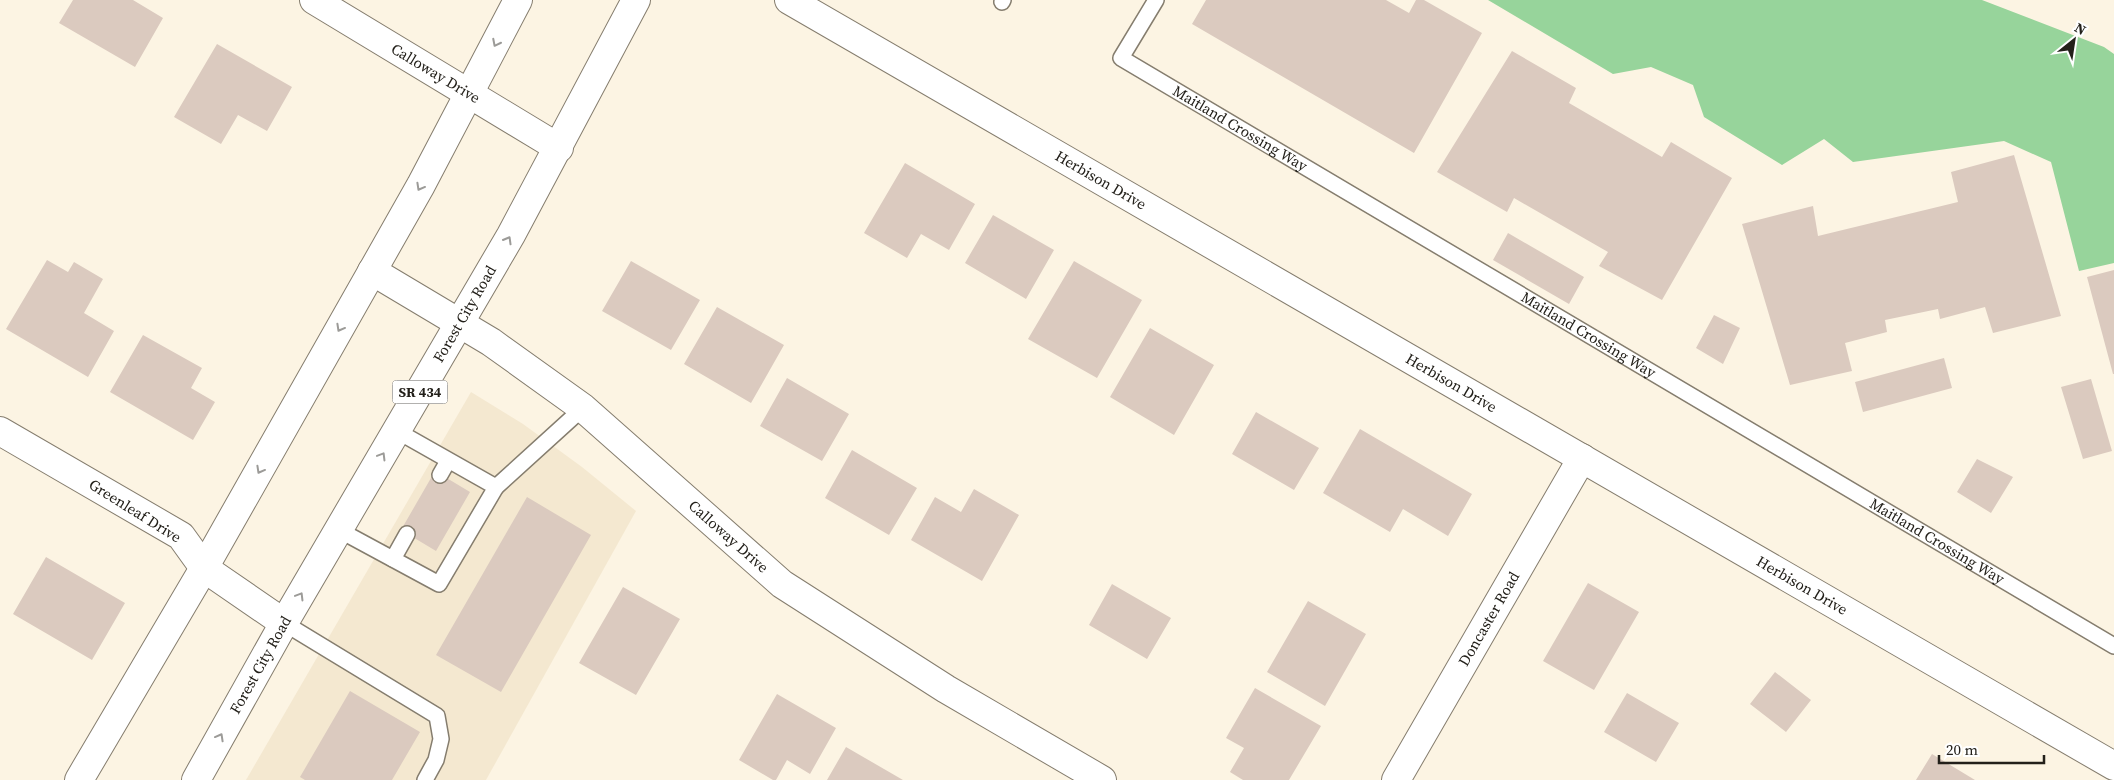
<svg xmlns="http://www.w3.org/2000/svg" width="2114" height="780" font-family="'Source Serif 4',serif">
<style>
.built{fill:#f4e8d0}
.water{fill:#97d49b}
.building{fill:#dbcabf}
.lines{fill:none;stroke-linecap:round;stroke-linejoin:round}
.lane-casing{stroke:#857d6e;stroke-width:18}
.street-casing{stroke:#857d6e;stroke-width:30}
.secondary-casing{stroke:#857d6e;stroke-width:30}
.primary-casing{stroke:#857d6e;stroke-width:30}
.lane{stroke:#fff;stroke-width:15}
.street{stroke:#fff;stroke-width:28}
.secondary{stroke:#fff;stroke-width:28}
.primary{stroke:#fff;stroke-width:28}
.oneway{stroke:#9c9b98}
.labels{text-anchor:middle;stroke-width:4;stroke-linejoin:round;paint-order:stroke}
.shield{fill:#fff;stroke:#65635f;stroke-width:1}
.shield-label{font-size:14px;font-weight:bold;fill:#23201a}
.street-label{font-size:15px;fill:#23201a;stroke:#fff}
</style>
<rect width="100%" height="100%" fill="#fcf4e3"/>
<!-- built -->
<path class="built" d="M471,392L523,424L582,467L636,511L486,780H246Z"/>
<!-- water -->
<path class="water" d="M1488,0H1982L2104,47L2114,54V263L2079,271L2051,162L2004,141L1853,162L1824,139L1782,165L1704,117L1693,85L1651,67L1613,74Z"/>
<!-- building -->
<path class="building" d="M73,0H133L163,18L135,67L59,23Z
M1206,0H1386L1409,13L1416,0H1424L1482,33L1414,153L1192,24Z
M217,44L292,87L267,131L238,115L221,144L174,117Z
M1512,51L1576,88L1569,103L1662,157L1671,142L1732,178L1662,300L1599,266L1608,252L1514,198L1507,212L1437,172Z
M2014,155L2061,316L1993,333L1985,307L1940,319L1938,309L1885,320L1887,332L1845,343L1852,371L1790,385L1742,224L1813,206L1818,236L1958,202L1951,172Z
M905,163L975,204L949,250L921,234L907,258L864,233Z
M993,215L1054,250L1026,299L965,263Z
M1508,233L1584,277L1569,304L1493,260Z
M47,260L68,272L74,262L103,279L84,313L114,331L88,377L6,329Z
M631,261L700,300L671,350L602,311Z
M1074,261L1142,300L1097,378L1028,339Z
M2114,270V374H2113L2087,277Z
M717,307L784,345L751,403L684,364Z
M1714,315L1740,328L1723,364L1696,348Z
M1150,328L1214,365L1174,435L1110,397Z
M143,335L202,368L191,388L215,402L193,440L110,392Z
M1944,358L1952,388L1863,412L1855,382Z
M787,378L849,414L822,461L760,426Z
M2091,379L2112,451L2083,459L2061,387Z
M1256,412L1319,448L1294,490L1232,454Z
M1360,429L1472,494L1448,536L1403,509L1390,532L1323,493Z
M852,450L917,488L889,535L825,498Z
M1977,459L2013,477L1991,513L1957,492Z
M435,471L470,492L436,551L401,530Z
M974,489L1019,515L982,581L911,540L935,497L961,512Z
M527,497L591,535L501,692L436,655Z
M46,557L125,603L92,660L13,614Z
M1588,583L1639,612L1594,690L1543,661Z
M1112,584L1171,618L1147,659L1089,625Z
M623,587L680,619L636,695L579,663Z
M1308,601L1366,634L1325,706L1267,672Z
M1775,672L1811,700L1786,732L1750,704Z
M1255,688L1321,726L1289,780H1243L1230,772L1244,748L1226,738Z
M350,691L420,732L392,780H305L300,777Z
M1627,693L1679,723L1656,762L1604,732Z
M777,694L836,728L810,774L787,760L776,780H773L739,760Z
M846,747L903,780H827Z
M1932,754L1975,780H1916Z"/>
<g class="lines">
<!-- lane casing -->
<g class="lane-casing">
<g id="lane">
<path id="s1" d="M1156,0L1121,58L2114,646"/>
<path d="M1002,2L1003,0"/>
<path d="M440,475L448,461"/>
<path d="M496,487L583,408"/>
<path d="M339,530L439,584L496,487L397,431"/>
<path d="M393,559L407,534"/>
<path d="M284,623L437,716L441,739L436,760L425,780"/>
</g>
</g>
<!-- street casing -->
<g class="street-casing">
<g id="street">
<path id="s2" d="M789,0L2114,766"/>
<path id="s3" d="M372,271L491,342L583,408L782,584L946,689L1102,780"/>
<path d="M0,431L181,536L204,568L284,623"/>
<path id="s4" d="M1396,780L1582,458"/>
</g>
</g>
<!-- secondary casing -->
<g class="secondary-casing">
<g id="secondary">
<path id="s5" d="M314,0L559,148"/>
</g>
</g>
<!-- primary casing -->
<g class="primary-casing">
<g id="primary">
<path d="M79,780L204,568L421,185L518,0"/>
<path id="s6" d="M196,780L284,623L511,235L636,0"/>
</g>
</g>
<!-- lane -->
<use href="#lane" class="lane"/>
<!-- street -->
<use href="#street" class="street"/>
<!-- secondary -->
<use href="#secondary" class="secondary"/>
<!-- primary -->
<use href="#primary" class="primary"/>
</g>
<!-- one-way arrows -->
<defs><path id="oneway-chevron" d="M-2-3.5L2.5 0L-2 3.5" fill="none" stroke-width="1.6" stroke-linecap="round" stroke-linejoin="round" transform="scale(1.25)"/></defs>
<g class="oneway">
<use href="#oneway-chevron" transform="translate(496 43) rotate(117)"/>
<use href="#oneway-chevron" transform="translate(420 187) rotate(119)"/>
<use href="#oneway-chevron" transform="translate(508 240) rotate(-60)"/>
<use href="#oneway-chevron" transform="translate(340 328) rotate(119)"/>
<use href="#oneway-chevron" transform="translate(382 456) rotate(-59)"/>
<use href="#oneway-chevron" transform="translate(260 470) rotate(119)"/>
<use href="#oneway-chevron" transform="translate(300 596) rotate(-59)"/>
<use href="#oneway-chevron" transform="translate(220 737) rotate(-61)"/>
</g>
<g class="labels">
<!-- shield labels -->
<rect class="shield" x="392.5" y="380.5" width="55" height="23" rx="4"/>
<g class="shield-label">
<text x="420" y="397">SR 434</text>
</g>
<!-- street labels -->
<g class="street-label">
<text dy="5" stroke="none"><textPath href="#s5" startOffset="142">Calloway Drive</textPath></text>
<text dy="5" stroke="none"><textPath href="#s1" startOffset="206">Maitland Crossing Way</textPath></text>
<text dy="5" stroke="none"><textPath href="#s2" startOffset="360">Herbison Drive</textPath></text>
<text dy="5" stroke="none"><textPath href="#s6" startOffset="538">Forest City Road</textPath></text>
<text dy="5" stroke="none"><textPath href="#s1" startOffset="611">Maitland Crossing Way</textPath></text>
<text dy="5" stroke="none"><textPath href="#s2" startOffset="765">Herbison Drive</textPath></text>
<text transform="translate(135 511) rotate(32)" y="5">Greenleaf Drive</text>
<text dy="5" stroke="none"><textPath href="#s3" startOffset="446">Calloway Drive</textPath></text>
<text dy="5" stroke="none"><textPath href="#s1" startOffset="1016">Maitland Crossing Way</textPath></text>
<text dy="5" stroke="none"><textPath href="#s2" startOffset="1170">Herbison Drive</textPath></text>
<text dy="5" stroke="none"><textPath href="#s4" startOffset="186">Doncaster Road</textPath></text>
<text dy="5" stroke="none"><textPath href="#s6" startOffset="132">Forest City Road</textPath></text>
</g>
</g>
<!-- north arrow -->
<g transform="translate(2074 40) rotate(30)" stroke="#ffffff" stroke-width="4" paint-order="stroke">
<path d="M0-4L9 19L0 12L-9 19Z" fill="#23201a"/>
<text y="-8" font-size="14" font-weight="bold" text-anchor="middle" fill="#23201a">N</text>
</g>
<!-- scale -->
<path d="M1939 755v8h105v-8" fill="none" stroke="#23201a" stroke-width="2.5"/>
<text x="1946" y="755" font-size="15" fill="#23201a" stroke="#ffffff" stroke-width="4" paint-order="stroke">20 m</text>
</svg>
